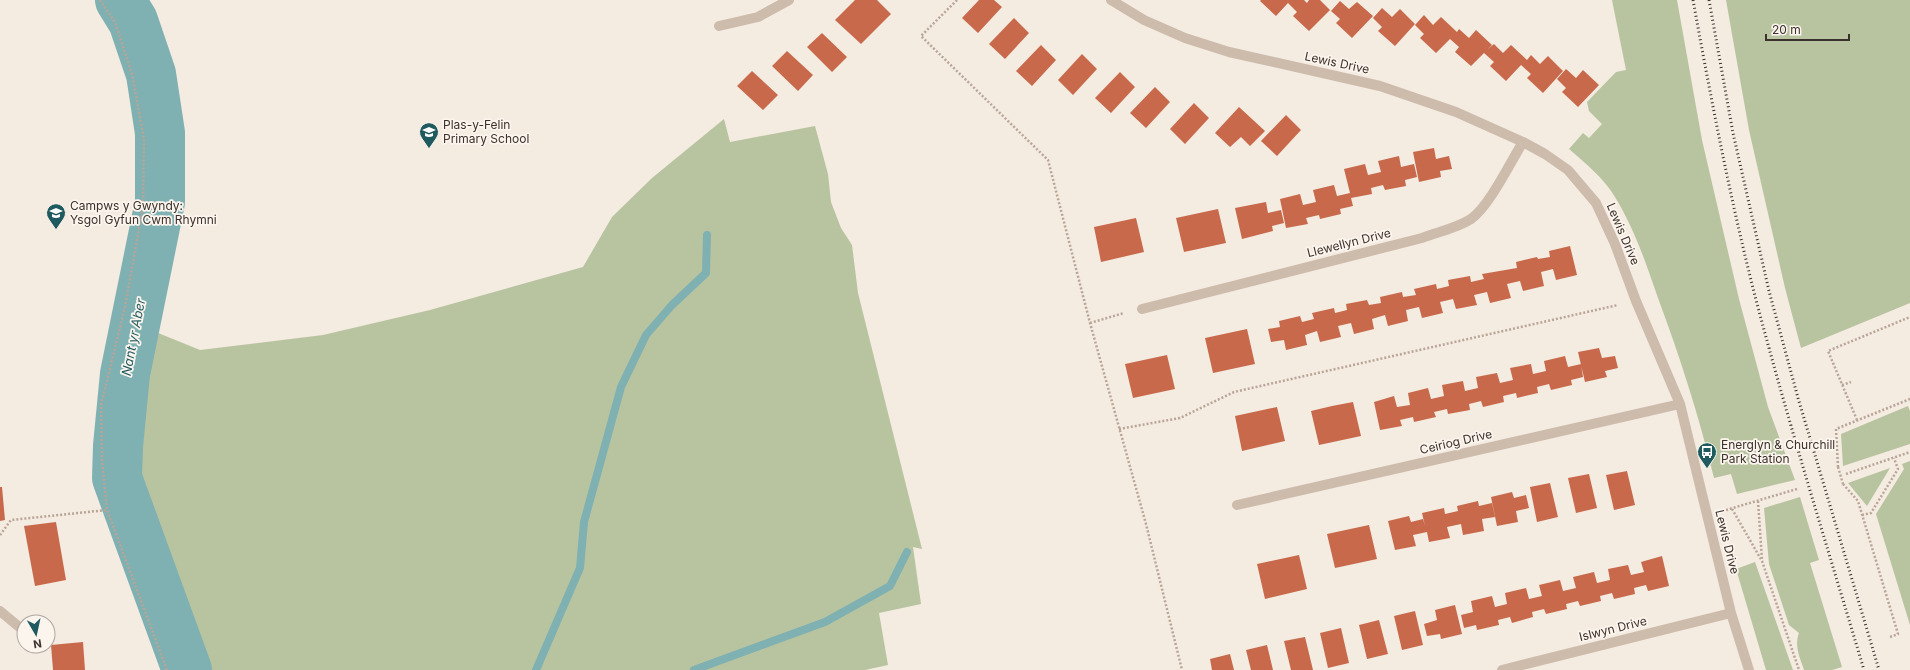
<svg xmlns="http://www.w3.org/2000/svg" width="1910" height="670" font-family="Inter,sans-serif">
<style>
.green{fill:#b8c4a0}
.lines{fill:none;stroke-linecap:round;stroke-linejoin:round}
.stream{stroke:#7fb0b2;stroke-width:8}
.river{stroke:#7fb0b2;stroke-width:50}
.building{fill:#c8694b}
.path{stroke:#b9a596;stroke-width:2.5;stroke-dasharray:2 2;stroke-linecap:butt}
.minor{stroke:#cdbbac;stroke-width:10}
.rail{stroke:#3b302b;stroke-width:3;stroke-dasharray:1 3;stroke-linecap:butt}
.path-bridge{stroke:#b9a596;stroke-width:2.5;stroke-dasharray:2 2;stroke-linecap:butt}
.labels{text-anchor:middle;stroke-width:3.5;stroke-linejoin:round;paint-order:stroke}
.street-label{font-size:12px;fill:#3b302b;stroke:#fbf5ee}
.poi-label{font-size:12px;fill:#3b302b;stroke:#fbf5ee;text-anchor:start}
.water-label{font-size:13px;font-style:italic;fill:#1f5a5e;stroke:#fbf5ee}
</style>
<rect width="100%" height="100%" fill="#f4ebe1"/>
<!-- green -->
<path class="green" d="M1612,0H1677L1702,140L1739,299L1768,407L1795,480L1737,494L1731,474L1714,478C1699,416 1680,357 1658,298C1646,263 1634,228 1615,197C1603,177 1586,164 1569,149L1583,133L1589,138L1602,124L1589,111L1587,102L1616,72L1626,70Z
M1726,0H1910V303L1801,348L1785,288L1749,130Z
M724,119L730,142L815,126L828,174L831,202L841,228L852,245L858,293L922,549L913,547L921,604L879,613L888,665L865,670H187L117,478C119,425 125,375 136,324L200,350L323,335L430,310L583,267L612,217L652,178Z
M1908,406L1910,411V444L1843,466L1841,434Z
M1910,461V625L1876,514L1904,469L1902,464Z
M1890,468L1867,506L1848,483Z
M1800,497L1819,560L1810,563L1842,667L1832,670H1804C1800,658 1794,646 1799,633L1789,625L1769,564L1764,508Z
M1755,562L1793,670H1766L1736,569Z"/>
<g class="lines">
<!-- stream -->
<path class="stream" d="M536,670L580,568L584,522L621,387L646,335L672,305L706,273L707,235
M694,670L825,622L890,586L907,552"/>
<!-- river -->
<path class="river" d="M120,0L133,21L151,74L160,133V202L125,374L118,446L117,478L187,670"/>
</g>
<!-- building -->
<path class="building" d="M855,0H877L891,14L861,44L835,20Z
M979,0H994L1002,7L978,33L962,18Z
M1261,0H1304L1307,3L1309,0H1320L1330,10L1309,31L1293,16L1297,12L1288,3L1276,16L1260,1Z
M1340,1L1349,9L1357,2L1373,16L1352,38L1336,23L1340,19L1331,11Z
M1382,8L1392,17L1400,9L1415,24L1395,46L1378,31L1382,27L1373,18Z
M1424,15L1433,25L1441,17L1457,32L1459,29L1469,38L1476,30L1492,45L1488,49L1494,44L1503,53L1511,45L1527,60L1531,55L1540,64L1548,56L1563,71L1543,93L1527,78L1531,74L1521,65L1506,81L1490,66L1494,62L1484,53L1471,66L1455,52L1459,47L1450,39L1436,53L1420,38L1424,34L1415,25Z
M1014,18L1029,33L1005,59L989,44Z
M822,33L847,57L832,72L807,47Z
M1041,45L1056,60L1032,86L1016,71Z
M787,51L813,75L798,91L772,66Z
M1082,54L1097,69L1073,95L1058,80Z
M1566,69L1576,78L1583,70L1599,85L1578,107L1562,92L1566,88L1557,79Z
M752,71L778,95L763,110L737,86Z
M1120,72L1135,87L1111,113L1095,98Z
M1155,87L1170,102L1146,128L1130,113Z
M1194,103L1209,118L1185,144L1170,129Z
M1239,107L1265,131L1250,146L1241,137L1230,147L1215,133Z
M1286,115L1301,130L1277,156L1261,141Z
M1434,148L1436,159L1449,156L1452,169L1440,171L1441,177L1419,182L1413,152Z
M1399,156L1401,167L1414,164L1417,177L1405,180L1406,186L1385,190L1383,185L1371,188L1372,194L1351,198L1353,206L1340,209L1341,214L1320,219L1319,215L1306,218L1308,224L1286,228L1280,199L1300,194L1303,205L1316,202L1313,190L1334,185L1337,196L1350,193L1344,169L1365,164L1368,175L1381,172L1378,161Z
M1266,202L1268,213L1281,210L1284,223L1272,226L1273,231L1242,239L1235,208Z
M1218,209L1226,243L1184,252L1176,218Z
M1136,218L1144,252L1101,262L1094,227Z
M1570,246L1577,275L1556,280L1553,269L1541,272L1544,286L1523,291L1520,281L1507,284L1511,298L1490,303L1487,292L1474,295L1477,305L1456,309L1453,299L1440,302L1443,313L1422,318L1419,307L1406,310L1408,321L1388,326L1385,315L1372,319L1374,329L1354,334L1351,323L1338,326L1341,337L1320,342L1317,331L1305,335L1307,345L1286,350L1284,340L1271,342L1268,329L1280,327L1279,321L1300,316L1302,322L1314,319L1312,313L1334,308L1335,313L1347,310L1346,304L1367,300L1369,305L1381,303L1380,297L1402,292L1403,297L1416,295L1414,289L1436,284L1437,289L1449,286L1448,280L1470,276L1471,282L1484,279L1482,274L1517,268L1516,262L1537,257L1538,259L1550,257L1549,251Z
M1247,329L1255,364L1213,373L1205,338Z
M1599,348L1602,358L1615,356L1618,368L1605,371L1607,377L1585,382L1578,352Z
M1167,355L1175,389L1133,398L1125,364Z
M1565,356L1568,367L1581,364L1583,377L1571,380L1572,385L1551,390L1549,384L1537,387L1538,393L1517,398L1516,393L1503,396L1504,402L1483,407L1481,401L1469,404L1470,410L1448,414L1447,409L1434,412L1436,417L1414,422L1413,417L1400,420L1402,426L1380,430L1374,402L1394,396L1397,407L1410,405L1408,393L1428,388L1431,399L1444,396L1442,385L1463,381L1465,391L1478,388L1476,377L1497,373L1500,383L1513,380L1510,368L1531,364L1533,374L1546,371L1544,361Z
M1353,402L1361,436L1319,445L1311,411L1332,406L1333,411L1332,406Z
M1277,407L1285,441L1242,451L1235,416Z
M1627,471L1635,505L1614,510L1606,475Z
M1589,474L1597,508L1576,513L1568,478Z
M1550,483L1558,517L1537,522L1530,487Z
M0,487H2L5,520L0,521Z
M1512,492L1514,498L1526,495L1529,508L1516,511L1518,522L1497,526L1491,497Z
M1478,501L1479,506L1492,503L1495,517L1482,519L1484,531L1463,535L1461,524L1447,527L1450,538L1429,542L1427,532L1413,535L1416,546L1395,550L1388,521L1409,516L1411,522L1423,519L1425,526L1422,513L1444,508L1445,514L1458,511L1457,506Z
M56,522L66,580L35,586L24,526Z
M1369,525L1377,559L1335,568L1327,534Z
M1299,555L1307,589L1265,599L1257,564Z
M1662,556L1669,586L1648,591L1646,585L1634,588L1635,594L1614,599L1612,593L1600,596L1601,601L1580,606L1578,601L1566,604L1567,609L1546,614L1544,609L1532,612L1533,617L1512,623L1510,617L1498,620L1499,625L1477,630L1476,625L1464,628L1461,615L1473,612L1471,601L1492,596L1495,607L1507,604L1505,593L1526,588L1529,599L1542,596L1539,585L1560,580L1563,591L1576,588L1573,577L1594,572L1597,583L1610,580L1608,569L1628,565L1631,575L1644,572L1641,562Z
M1455,605L1462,634L1441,639L1440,634L1427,636L1424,624L1437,620L1435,610Z
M1415,611L1423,645L1402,650L1394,616Z
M1379,620L1388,654L1367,659L1359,625Z
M1341,628L1349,663L1328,668L1320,633Z
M1305,637L1313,670H1291L1284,641Z
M83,642L85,670H53L51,645Z
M1267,645L1273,670H1251L1246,650Z
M1230,654L1234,670H1212L1210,659Z"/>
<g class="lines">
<!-- path -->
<path class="path" d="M100,0L115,22L132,74L144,139L143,207L125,307L101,405L102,460L107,510L167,670
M957,0L921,36L1048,160L1090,323L1146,524L1182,670
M1090,323L1124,313
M1842,385L1851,382
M1857,420L1828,351L1910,317
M1119,429L1180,418L1234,392L1618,305
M1838,467L1836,429L1910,399
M1846,474L1910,452
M1843,484L1858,501L1898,634L1890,637
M1758,501L1762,560
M1732,509L1762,561L1799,670
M1726,510L1797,489
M1862,515L1871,513L1898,469L1894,458
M0,535L11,520L107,510"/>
<!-- minor -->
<path class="minor" d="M1111,0L1144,20L1185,38L1229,52L1380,86L1456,112L1523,142L1545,154L1568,170L1596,203L1615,244L1636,301L1680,404L1731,613L1749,670
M719,26L758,17L789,0
M1142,309L1422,238C1438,232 1457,228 1471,219C1489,207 1511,161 1523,142
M1237,505L1680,404
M0,611L24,631
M1502,670L1731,613"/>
<!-- rail -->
<path class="rail" d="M1693,0C1711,99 1730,198 1755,296C1788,422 1827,546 1864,670
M1709,0L1733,133L1769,291L1798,398L1879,670"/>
<!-- path-bridge -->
<path class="path-bridge" d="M1838,467L1843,484"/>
</g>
<!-- icons -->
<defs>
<g id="school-pin" transform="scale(1)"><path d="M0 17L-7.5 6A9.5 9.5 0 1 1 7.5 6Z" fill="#1f5a5e" stroke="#fbf5ee"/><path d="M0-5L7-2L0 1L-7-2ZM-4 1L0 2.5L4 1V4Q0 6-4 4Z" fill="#fff"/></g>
<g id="bus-pin" transform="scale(1)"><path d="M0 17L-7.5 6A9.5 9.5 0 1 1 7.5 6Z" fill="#1f5a5e" stroke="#fbf5ee"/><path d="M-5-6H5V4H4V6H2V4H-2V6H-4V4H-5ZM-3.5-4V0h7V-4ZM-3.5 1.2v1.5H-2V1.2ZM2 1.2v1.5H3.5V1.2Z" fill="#fff"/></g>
</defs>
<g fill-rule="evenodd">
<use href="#school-pin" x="429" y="132"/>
<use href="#school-pin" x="56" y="213"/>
<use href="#bus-pin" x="1707" y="452"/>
</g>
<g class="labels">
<!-- street labels -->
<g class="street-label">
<text transform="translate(1337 63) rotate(12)" y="4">Lewis Drive</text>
<text transform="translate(1623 234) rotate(67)" y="4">Lewis Drive</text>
<text transform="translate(1349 243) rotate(-14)" y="4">Llewellyn Drive</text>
<text transform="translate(1456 442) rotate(-13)" y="4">Ceiriog Drive</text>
<text transform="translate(1727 542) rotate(76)" y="4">Lewis Drive</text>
<text transform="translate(1613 629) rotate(-14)" y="4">Islwyn Drive</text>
</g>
<!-- poi labels -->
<g class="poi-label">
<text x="443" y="129">Plas-y-Felin<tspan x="443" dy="14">Primary School</tspan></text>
<text x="70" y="210">Campws y Gwyndy:<tspan x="70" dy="14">Ysgol Gyfun Cwm Rhymni</tspan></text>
<text x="1721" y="449">Energlyn &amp; Churchill<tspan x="1721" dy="14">Park Station</tspan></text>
</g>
<!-- water labels -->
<g class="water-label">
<text transform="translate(133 337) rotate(-79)" y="5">Nant yr Aber</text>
</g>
</g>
<!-- north arrow -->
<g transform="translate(36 634) rotate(171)"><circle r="19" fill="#fbf5ee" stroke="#aea6a0"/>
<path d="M0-3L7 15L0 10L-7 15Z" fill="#1f5a5e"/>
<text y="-6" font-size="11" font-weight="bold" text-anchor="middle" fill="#3b302b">N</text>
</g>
<!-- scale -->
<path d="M1766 34v6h83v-6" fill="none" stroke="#3b302b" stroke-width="2"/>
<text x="1772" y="34" font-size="12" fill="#3b302b" stroke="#fbf5ee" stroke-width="3" paint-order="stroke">20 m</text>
</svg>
